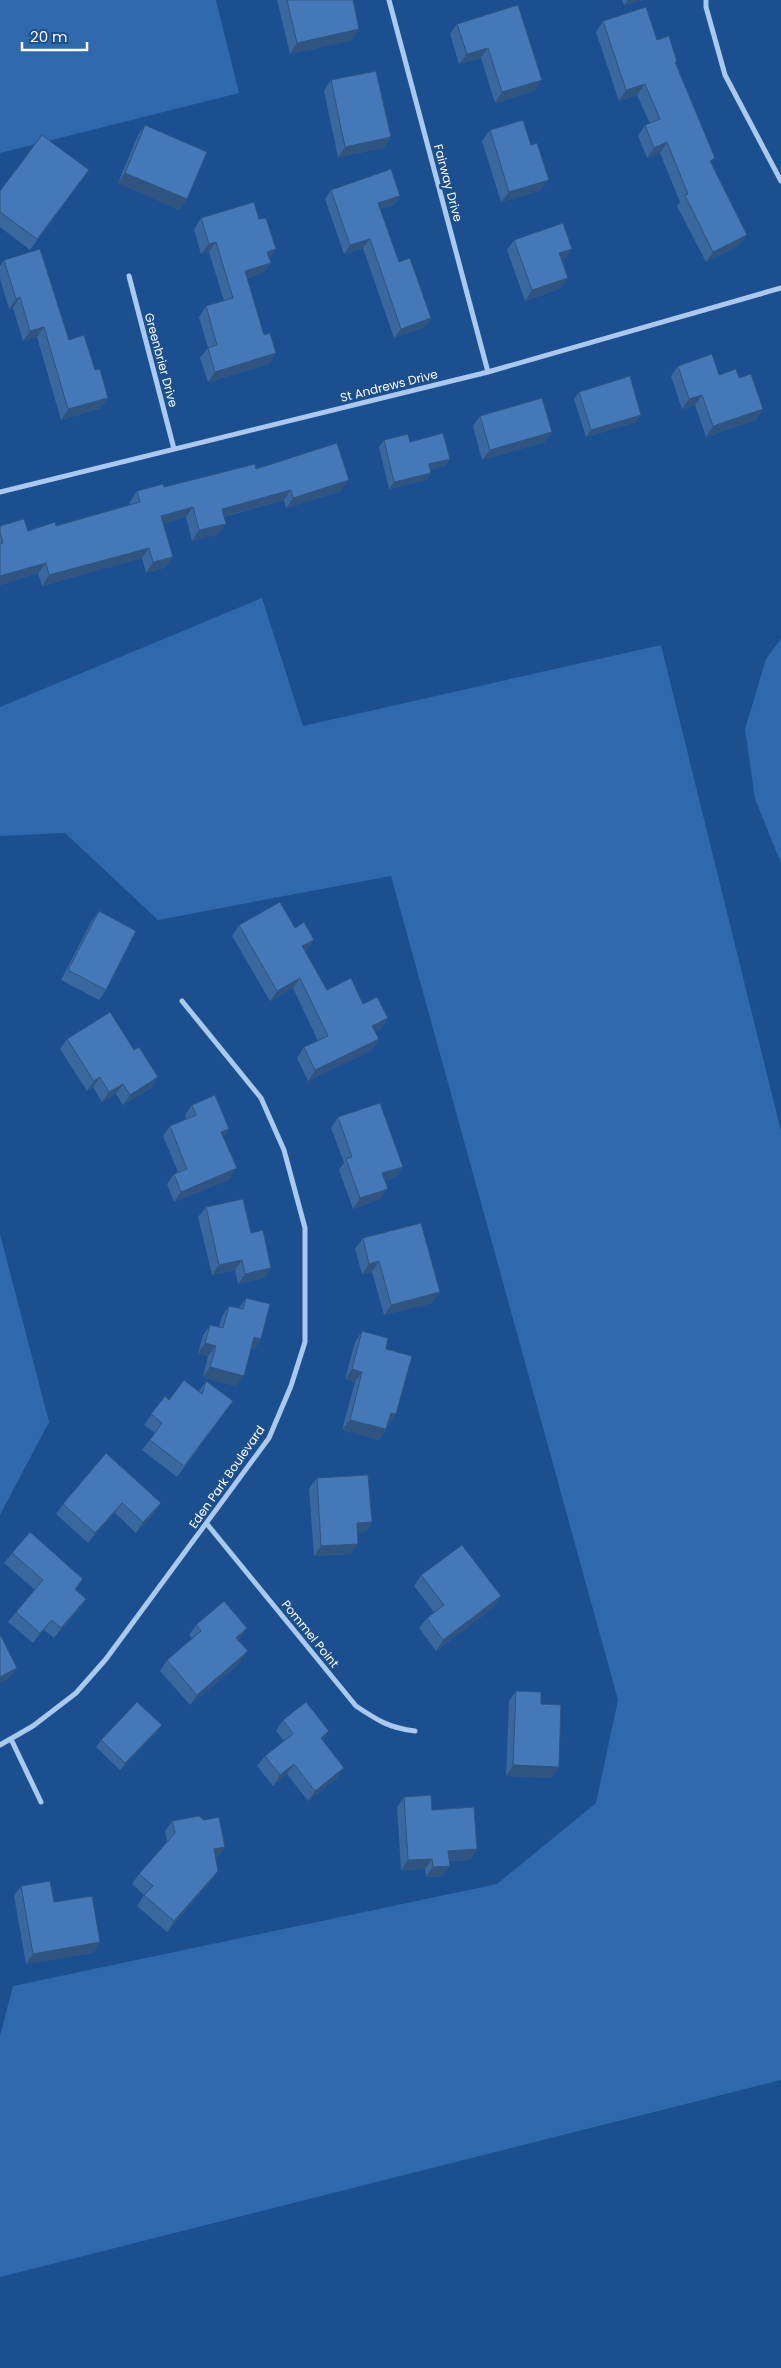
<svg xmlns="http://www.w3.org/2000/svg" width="781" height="2368" font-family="Poppins,sans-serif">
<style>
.green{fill:#2e69ad}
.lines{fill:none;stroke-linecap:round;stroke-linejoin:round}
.street{stroke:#a9c9ee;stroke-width:5}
.wall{fill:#3a679d}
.shaded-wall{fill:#305480}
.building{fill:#4478b7;stroke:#305480}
.labels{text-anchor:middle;stroke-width:5;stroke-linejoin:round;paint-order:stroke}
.street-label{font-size:12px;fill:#fff;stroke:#1b4f8f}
</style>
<rect width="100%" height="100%" fill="#1b4f8f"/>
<!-- green -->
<path class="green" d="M0,0H216L239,93L0,153Z
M262,598L303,726L661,645L781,1131V2080L0,2277V2036L13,1986L497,1884L596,1803L618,1700L391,876L158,920L65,833L0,836V707Z
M781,639V863L755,799L745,729L766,659Z
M0,1234L49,1422L0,1515Z"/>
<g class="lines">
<!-- street -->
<path class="street" d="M389,0L488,372
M706,0V7L725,75L781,181
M129,276L174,449
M0,492L488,372L781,288
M207,1524L356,1706C377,1720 389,1728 415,1731
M11,1739L41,1802
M0,1745L33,1726L76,1693L106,1659L269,1438L291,1386L305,1342V1228L284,1150L261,1098L182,1001"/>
</g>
<!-- wall -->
<path class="wall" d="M277,0H353L359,29L352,40L290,54Z
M622,0H643L624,5Z
M603,21L657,40L676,63L740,245L706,262L677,206L680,202L660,153L647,158L638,136L645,125L650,124L637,95L619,101L596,32Z
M457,24L542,80L534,91L495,103L481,58L459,64L450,34Z
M331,80L391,137L384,148L338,157L324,91Z
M145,125L180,210L118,183L138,135Z
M490,130L531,145L541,190L501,202L482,141Z
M89,170L30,250L0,227V191Z
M331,190L400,196L394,205L380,209L399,262L431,318L425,327L394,338L363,248L344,254L325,199Z
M201,218L269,259L271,263L263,273L247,278L264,335L276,353L269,364L208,382L200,358L208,348L199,317L206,306L224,301L209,252L201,254L194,229Z
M514,240L565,259L562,260L568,278L561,288L525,301L507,250Z
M4,260L69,340L101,408L61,420L37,337L23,341L13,308L9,309L0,279V266Z
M678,366L719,375L763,409L756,420L706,437L695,405L682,409L671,376Z
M579,392L636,422L586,437L574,399Z
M480,416L545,442L482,460L473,426Z
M384,440L410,442L450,459L445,466L430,470L426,480L389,489L379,447Z
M256,469L341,491L286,508L284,500L224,517L226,524L218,534L192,541L186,517L163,524L166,567L146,573L142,558L42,586L38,573L0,585V526L28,531L56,526L130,505V502L137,491L164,487Z
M99,911L106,990L99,1000L61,980L91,922Z
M239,925L295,928L314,940L306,950L305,951L327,990L363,1004L388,1018L381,1029L375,1031L379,1039L372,1050L308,1081L297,1058L304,1047L318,1041L293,988L270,1001L232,936Z
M67,1039L151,1088L123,1105L116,1094L102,1102L93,1087L87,1091L60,1049Z
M192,1105L229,1129L223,1137L230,1179L174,1202L167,1184L174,1174L178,1172L163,1136L170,1126L186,1119L185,1115Z
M338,1117L403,1167L395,1177L385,1180L380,1199L353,1209L339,1170L344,1163L331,1128Z
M206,1207L251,1233L264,1278L238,1284L235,1270L212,1275L198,1217Z
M363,1238L432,1303L384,1315L372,1272L362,1274L355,1249Z
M246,1298L261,1339L254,1349H251L236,1386L203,1377L208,1356L198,1353L203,1335L210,1325L219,1327L222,1316L229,1306L239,1308Z
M362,1331L386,1349L389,1425L388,1424L386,1429L379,1440L342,1430L355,1382L345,1379L355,1342Z
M206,1381L233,1401L177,1477L142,1450L155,1433L144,1425L165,1396L169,1400L199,1391Z
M106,1453L154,1513L136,1533L115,1513L88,1543L56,1514L63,1504Z
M317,1478L372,1522L364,1533H358L351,1554L314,1556L309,1488Z
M12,1553L76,1589L86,1599L79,1609L54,1638L44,1630L33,1643L8,1622L16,1612L35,1590L4,1563Z
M421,1575L501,1596L494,1607L436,1651L419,1628L427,1618L434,1612L414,1586Z
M196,1625L247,1628L238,1640L241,1662L190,1705L160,1671L167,1660L192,1639L189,1635Z
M516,1691L541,1704L559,1767L551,1778L506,1776L509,1701Z
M283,1720L323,1740L337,1778L308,1801L287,1774L273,1786L257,1766L265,1756L284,1741L276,1731Z
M157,1732L120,1770L96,1747L101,1740Z
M404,1797L432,1810L477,1849L470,1860L449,1861L450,1866L442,1876L426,1877L425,1869L401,1870L397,1807Z
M172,1821L218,1857L215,1858L218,1871L211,1881L167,1932L137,1906L144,1895L132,1884L139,1874L167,1842L165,1831Z
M21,1886L54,1902L100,1942L93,1953L26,1964L14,1896Z"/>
<!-- shaded-wall -->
<path class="shaded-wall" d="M628,0H643L624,5Z
M359,29L352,40L290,54L297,43Z
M488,48L481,58L459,64L467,54Z
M542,80L534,91L495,103L502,92Z
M645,84L637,95L619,101L626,90Z
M391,137L384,148L338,157L345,147Z
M667,142L660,153L647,158L654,148Z
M125,173L187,199L180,210L118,183Z
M549,180L541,190L501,202L509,192Z
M400,196L394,205L372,212L378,203Z
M747,235L740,245L706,262L713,252Z
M370,239L363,248L344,254L350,245Z
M216,242L209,252L201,254L209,244Z
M276,249L269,260L267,252Z
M572,249L565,259L552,263L559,253Z
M271,263L263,273L238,281L245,271Z
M568,278L561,288L525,301L532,290Z
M20,297L13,308L9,309L16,299Z
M431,318L425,327L394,338L401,329Z
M44,327L37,337L23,341L30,331Z
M276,353L269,364L208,382L215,372Z
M702,395L695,405L682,409L689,399Z
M108,398L101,408L61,420L68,409Z
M763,409L756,420L706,437L713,426Z
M641,415L636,422L586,437L591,430Z
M552,432L545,442L482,460L490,450Z
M450,459L445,466L424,472L429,464Z
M431,473L426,480L389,489L394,482Z
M349,480L341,491L286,508L293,498Z
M291,490L284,500L215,519L222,509Z
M193,507L186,517L154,527L161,516Z
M226,524L218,534L192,541L199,530Z
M149,548L142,558L42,586L49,575Z
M173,557L166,567L146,573L153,562Z
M46,563L38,573L0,585V576Z
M314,940L306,950L295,956L302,946Z
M300,978L293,988L270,1001L277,991Z
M388,1018L381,1029L365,1036L372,1026Z
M379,1039L372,1050L308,1081L315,1070Z
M100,1077L93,1087L87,1091L94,1081Z
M158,1077L151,1088L123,1105L130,1095Z
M123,1084L116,1094L102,1102L109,1092Z
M229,1129L222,1139L221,1132Z
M403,1167L395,1177L375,1184L382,1173Z
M237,1168L230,1179L174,1202L181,1192Z
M388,1189L380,1199L353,1209L360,1198Z
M242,1260L235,1270L212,1275L219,1265Z
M379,1261L372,1272L362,1274L369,1264Z
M271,1268L264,1278L238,1284L245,1274Z
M440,1292L432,1303L384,1315L391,1305Z
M254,1337L261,1339L254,1349L247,1347Z
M205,1343L216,1346L208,1356L198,1353Z
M210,1367L244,1376L236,1386L203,1377Z
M352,1369L362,1372L355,1382L345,1379Z
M391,1413L396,1414L389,1425L383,1423Z
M350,1420L386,1429L379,1440L342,1430Z
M122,1503L115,1513L88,1543L95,1533Z
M161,1503L154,1513L136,1533L143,1522Z
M372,1522L364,1533L350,1534L357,1523Z
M358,1544L351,1554L314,1556L321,1546Z
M501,1596L494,1607L436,1651L443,1640Z
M86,1599L79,1609L54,1638L61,1628Z
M52,1620L44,1630L33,1643L40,1633Z
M247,1628L240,1639L229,1648L236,1638Z
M248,1651L241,1662L190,1705L197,1695Z
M17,1668L10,1678L0,1683V1677Z
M162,1725L157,1732L120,1770L125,1763Z
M329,1731L322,1742L321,1738Z
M294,1764L287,1774L273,1786L280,1775Z
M513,1765L559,1767L551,1778L506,1776Z
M344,1768L337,1778L308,1801L315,1791Z
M225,1847L218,1857L206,1860L214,1849Z
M477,1849L470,1860L441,1861L448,1851Z
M432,1859L425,1869L401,1870L408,1860Z
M450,1866L442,1876L426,1877L433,1867Z
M218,1871L211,1881L167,1932L174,1921Z
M100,1942L93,1953L26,1964L33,1954Z"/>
<!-- building -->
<path class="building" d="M287,0H353L359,29L297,43Z
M518,5L542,80L502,92L488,48L467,54L457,24Z
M646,7L657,40L669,36L677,62H675L715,158L710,161L747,235L713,252L685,195L688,194L667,142L654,148L645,125L660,119L645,84L626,90L603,21Z
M376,71L391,137L345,147L331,80Z
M523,120L531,145L537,143L549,180L509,192L490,130Z
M145,125L207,152L187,199L125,173Z
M42,135L89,170L37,239L0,212V191Z
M391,169L400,196L378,203L399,262L410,258L431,318L401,329L370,239L350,245L331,190Z
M254,202L259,219L266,218L276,249L267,252L271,263L245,271L264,335L270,333L276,353L215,372L208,348L217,345L206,306L233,298L216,242L209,244L201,218Z
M563,223L572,249L559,253L568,278L532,290L514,240Z
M40,249L69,340L84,335L95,370L100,369L108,398L68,409L44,327L30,331L20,297L16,299L4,260Z
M712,354L719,375L736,369L739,378L751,374L763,409L713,426L702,395L689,399L678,366Z
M630,376L641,415L591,430L579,392Z
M542,398L552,432L490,450L480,416Z
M443,433L450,459L429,464L431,473L394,482L384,440L408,434L410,442Z
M337,443L349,480L293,498L291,490L222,509L226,524L199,530L193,507L161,516L173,557L153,562L149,548L49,575L46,563L0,576V544L3,543L0,532V526L24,519L28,531L55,522L56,526L140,502L137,491L163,484L164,487L255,464L256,469Z
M280,902L295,928L304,922L314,940L302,946L327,990L351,978L363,1004L377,997L388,1018L372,1026L379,1039L315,1070L304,1047L328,1036L300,978L277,991L239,925Z
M99,911L136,931L106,990L68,970Z
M110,1012L134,1050L139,1047L158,1077L130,1095L123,1084L109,1092L100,1077L94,1081L67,1039Z
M215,1095L229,1129L221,1132L237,1168L181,1192L174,1174L187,1169L170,1126L196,1115L192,1105Z
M380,1103L403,1167L382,1173L388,1189L360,1198L346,1159L352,1157L338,1117Z
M243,1199L251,1233L263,1230L271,1268L245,1274L242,1260L219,1265L206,1207Z
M421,1223L440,1292L391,1305L379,1261L369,1264L363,1238Z
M246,1298L270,1304L261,1339L254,1337L244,1376L210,1367L216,1346L205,1343L210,1325L223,1328L229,1306L243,1309Z
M362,1331L388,1338L386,1349L412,1356L396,1414L391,1413L386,1429L350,1420L362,1372L352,1369Z
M184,1380L202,1394L206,1381L233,1401L184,1466L150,1440L162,1423L151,1414L165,1396L169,1400Z
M106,1453L161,1503L143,1522L122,1503L95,1533L63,1504Z
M368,1475L372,1522L357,1523L358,1544L321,1546L317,1478Z
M30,1532L83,1579L75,1589L86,1599L61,1628L52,1620L40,1633L16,1612L43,1580L12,1553Z
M462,1545L501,1596L443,1640L427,1618L444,1605L421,1575Z
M224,1601L247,1628L236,1638L248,1651L197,1695L167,1660L201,1631L196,1625Z
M0,1634L17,1668L0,1677Z
M516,1691L541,1692V1704L561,1705L559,1767L513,1765Z
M137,1702L162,1725L125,1763L101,1740Z
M306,1702L329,1731L321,1738L344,1768L315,1791L294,1764L280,1775L265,1756L293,1734L283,1720Z
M431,1795L432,1810L474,1807L477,1849L448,1851L450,1866L433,1867L432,1859L408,1860L404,1797Z
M199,1816L204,1820L219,1817L225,1847L214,1849L218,1871L174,1921L144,1895L153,1886L139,1874L175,1833L172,1821Z
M50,1881L54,1902L92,1896L100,1942L33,1954L21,1886Z"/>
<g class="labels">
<!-- street labels -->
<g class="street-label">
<text transform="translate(448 183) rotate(75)" y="4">Fairway Drive</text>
<text transform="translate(161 360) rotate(75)" y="4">Greenbrier Drive</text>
<text transform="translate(389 386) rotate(-14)" y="4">St Andrews Drive</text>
<text transform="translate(227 1477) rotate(-55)" y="4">Eden Park Boulevard</text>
<text transform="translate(310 1634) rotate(51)" y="4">Pommel Point</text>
</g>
</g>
<!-- scale -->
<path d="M22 42v8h65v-8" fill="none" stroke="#ffffff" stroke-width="2.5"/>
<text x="30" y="42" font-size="15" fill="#ffffff" stroke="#1b4f8f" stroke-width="4" paint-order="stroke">20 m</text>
</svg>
